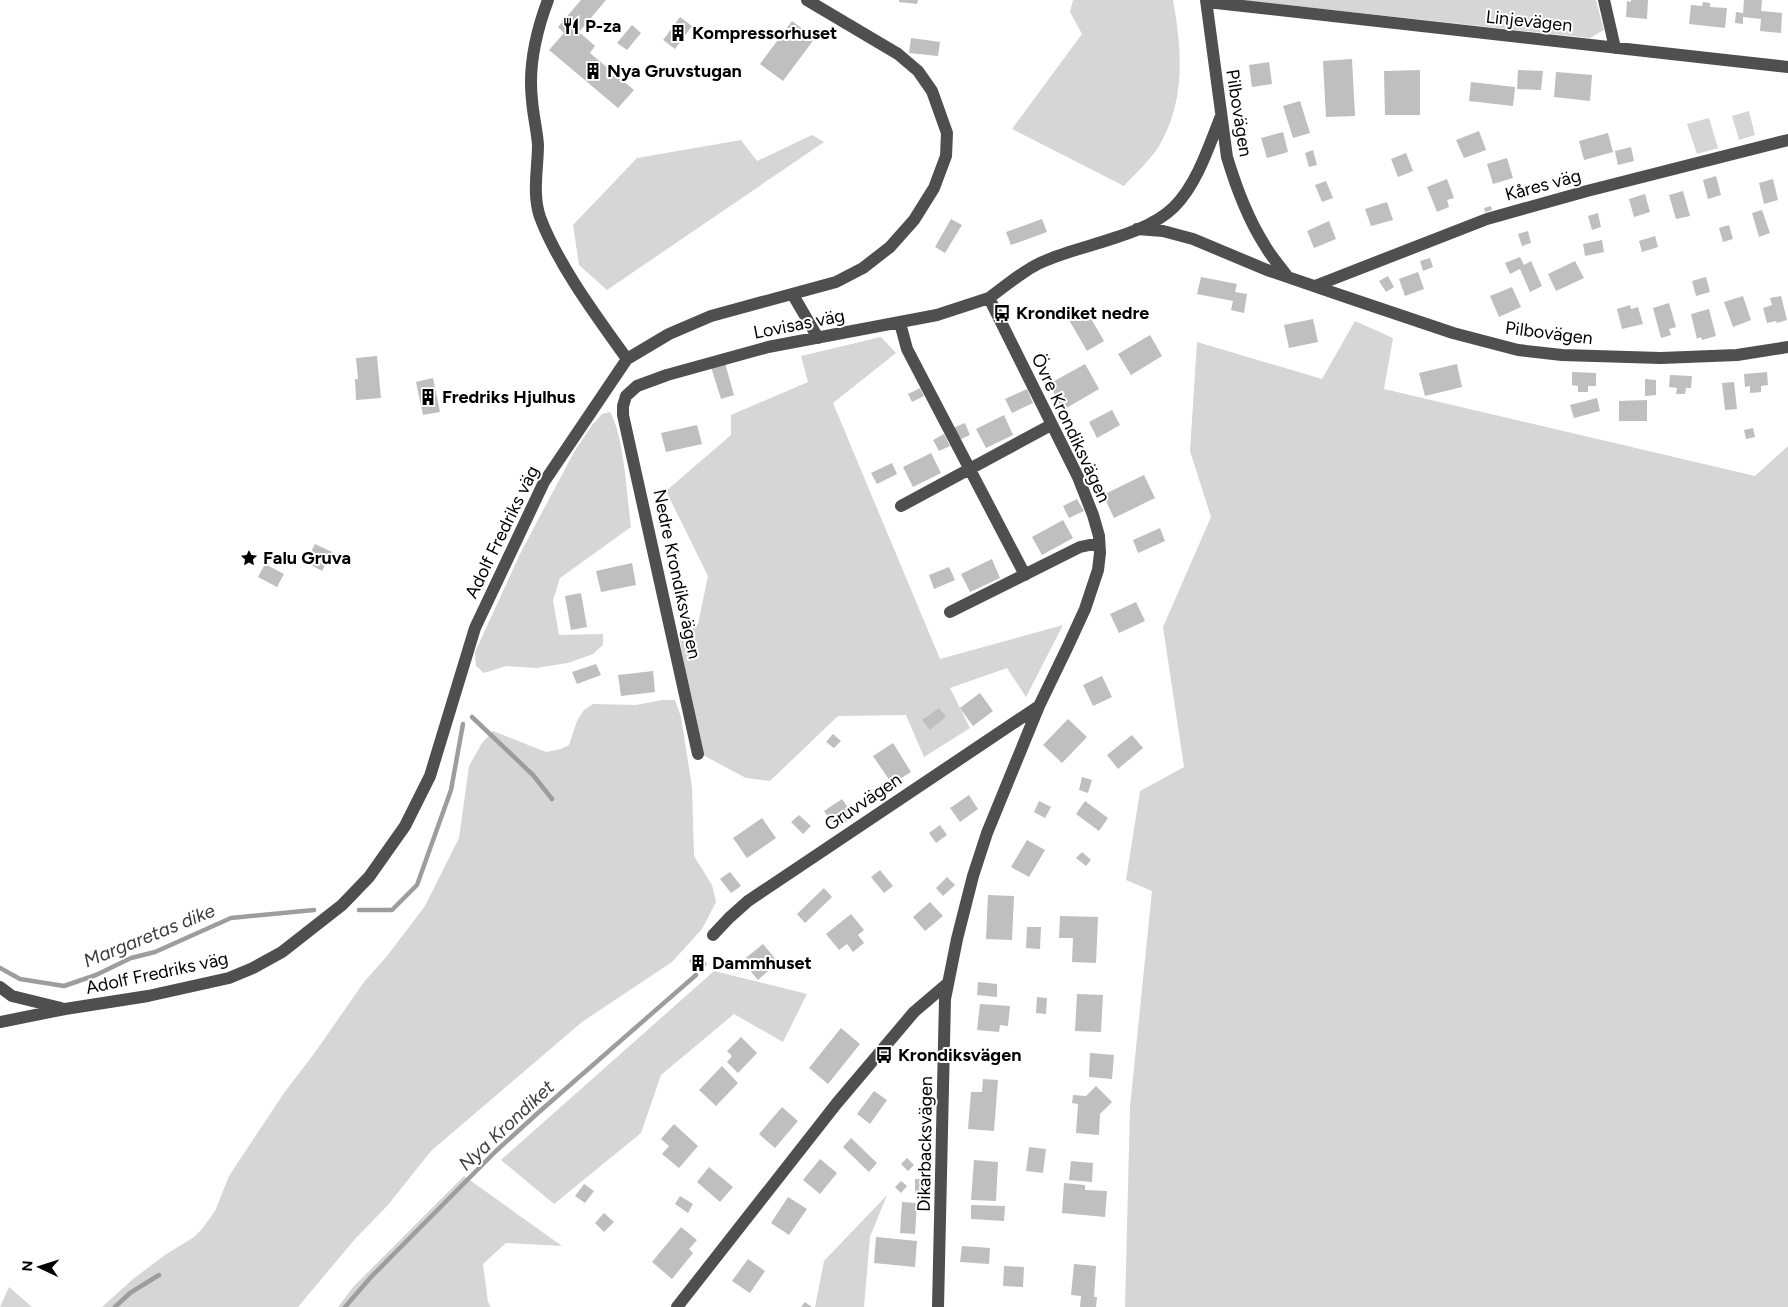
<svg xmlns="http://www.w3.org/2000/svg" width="1788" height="1307" font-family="Figtree,sans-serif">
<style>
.green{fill:#d6d6d6}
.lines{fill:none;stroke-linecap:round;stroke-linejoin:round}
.stream{stroke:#9d9d9d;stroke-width:4.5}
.building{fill:#bfbfbf}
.minor{stroke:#4f4f4f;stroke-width:12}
.labels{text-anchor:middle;stroke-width:4;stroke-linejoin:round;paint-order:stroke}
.street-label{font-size:18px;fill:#000;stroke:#fff}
.poi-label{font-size:18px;font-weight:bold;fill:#000;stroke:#fff;text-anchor:start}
.water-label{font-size:19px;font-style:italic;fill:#3e3e3e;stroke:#fff}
</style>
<rect width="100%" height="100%" fill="#fff"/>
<!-- green -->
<path class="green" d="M1073,0H1173C1182,50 1186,100 1159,146C1152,158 1134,175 1124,186L1012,129L1082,34L1070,12Z
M1241,0H1596L1604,30L1590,38Z
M1749,111L1755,135L1739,140L1732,116Z
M1709,118L1718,148L1697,154L1687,124Z
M812,135L824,142L607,290L579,265L573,225L637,158L741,140L757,161Z
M1355,321L1393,338L1384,389L1755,476L1788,446V1307H1125L1130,1107L1152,891L1126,880L1140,791L1184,767L1163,627L1211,517L1190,451L1197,342L1322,379Z
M881,337L896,353L833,403L940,659L1063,625L1026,697L1007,668L950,688L970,728L924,757L906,715L838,716L770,781L746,778L699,753L679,634L698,624L708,576L666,491L731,435V415L808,382L801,356Z
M610,412C624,435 627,498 631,527L560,578L553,600L559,635L603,634V645L593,654L568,663L536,668L506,666L484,673L476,666L475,652L521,552L574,452L592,425L602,414Z
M662,700H675L681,717L692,787L694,856L712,885L716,902L702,929L672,962L582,1022L431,1151L388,1205L355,1239L298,1307H102L133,1279L165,1255L194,1237L202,1229L215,1211L229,1176L284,1093L316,1051L364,982L387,956L425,906L459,838L469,766L482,743L493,731L546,752L561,749L569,745L577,721L584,710L593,704L636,705Z
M714,971L807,994L783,1042L734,1014L661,1075L641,1133L554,1204L501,1160Z
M464,1176L562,1246L506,1243L483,1264L488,1302L491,1307H338L354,1286Z
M887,1195L870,1237L864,1307H815L824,1261Z
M9,1287L32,1307H0Z"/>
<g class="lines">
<!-- stream -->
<path class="stream" d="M472,717L533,775L552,799
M359,910H392L417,885L451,790L463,724
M0,968L20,979L64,986L96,975L131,958L155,952L231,918L314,910
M115,1307L130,1293L159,1275
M345,1307L371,1277L496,1151L539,1112L696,975"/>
</g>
<!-- building -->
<path class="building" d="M581,0H606L579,32L595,46L590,53L634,90L618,108L549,50L564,33L558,27Z
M899,0H918L917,4L899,2Z
M1631,0H1648L1647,19L1626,17L1627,1L1631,2Z
M1744,0H1762L1761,11L1782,13L1781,33L1760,31L1761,19L1743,17V24L1735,23L1736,12L1743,13Z
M1703,2L1710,3V7L1727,8L1725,28L1689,24L1691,5L1702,6Z
M680,17L692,26L675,49L663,40Z
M792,21L815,38L783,81L760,64Z
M632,25L641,33L627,50L617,43Z
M911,38L940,42L938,56L909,53Z
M1352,59L1355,116L1326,117L1323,61Z
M1269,62L1272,84L1252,87L1249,65Z
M1420,70V115H1385L1384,71Z
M1518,70L1543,71L1541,90L1517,89Z
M1556,72L1592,75L1590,101L1554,97Z
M1471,82L1515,87L1513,106L1469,101Z
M1300,101L1310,133L1293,138L1283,106Z
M1479,131L1486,150L1464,158L1456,140Z
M1283,132L1288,152L1267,158L1261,138Z
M1608,133L1613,152L1584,160L1579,141Z
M1631,147L1634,161L1618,165L1615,151Z
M1313,150L1317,165L1309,167L1305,153Z
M1406,153L1413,171L1398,177L1391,159Z
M1507,158L1513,178L1493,184L1487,164Z
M1716,176L1721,195L1708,199L1703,180Z
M1447,179L1454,198L1447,200L1449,207L1437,212L1427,187Z
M1773,179L1778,200L1764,204L1759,183Z
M1326,181L1333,198L1322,202L1315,185Z
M1683,191L1690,216L1676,219L1669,195Z
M1645,194L1650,212L1634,217L1629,199Z
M1387,202L1393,220L1371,226L1365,209Z
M1491,206L1492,210L1485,212L1484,208Z
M1762,210L1770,233L1759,237L1752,213Z
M1598,213L1601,227L1592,230L1588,216Z
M951,219L962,225L945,253L935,247Z
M1042,219L1047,232L1011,245L1006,232Z
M1329,221L1336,239L1314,248L1307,231Z
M1729,225L1733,239L1723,242L1719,228Z
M1528,231L1531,243L1522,246L1518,234Z
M1655,236L1658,247L1642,252L1639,241Z
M1602,240L1604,252L1585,256L1583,244Z
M1520,257L1524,265L1531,261L1542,286L1530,292L1520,269L1510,274L1505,263Z
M1430,258L1433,267L1423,271L1420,261Z
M1575,261L1584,278L1556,291L1548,274Z
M1418,272L1424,289L1405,296L1399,279Z
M1388,276L1394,287L1386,292L1379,281Z
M1201,277L1237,284L1235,292L1247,294L1244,313L1231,310L1233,301L1197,294Z
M1706,277L1710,292L1696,296L1692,281Z
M1512,287L1521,307L1499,317L1490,296Z
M1743,296L1751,320L1733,327L1724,302Z
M1781,296L1787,320L1777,323L1776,321L1767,323L1763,308L1772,305L1770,298Z
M1669,303L1676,327L1669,329L1671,335L1661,338L1653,308Z
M1630,305L1631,309L1638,307L1643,324L1622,329L1617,309Z
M1709,309L1716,336L1702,340L1701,337L1697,339L1691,314Z
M1086,310L1104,341L1087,351L1069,320Z
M1313,319L1318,342L1289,348L1284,325Z
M1150,335L1162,356L1131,375L1118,354Z
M377,356L381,398L356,400L355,379H358L356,358Z
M725,363L734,395L721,399L711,367Z
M1085,364L1099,389L1063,410L1049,384Z
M1457,364L1462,387L1425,396L1419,373Z
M1572,372L1596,373V386H1588V392H1578V386L1572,385Z
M1767,372L1768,385L1761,386V392L1750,393V386L1745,387L1744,374Z
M1670,375L1692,376L1691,388H1686L1685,394H1676L1677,388L1669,387Z
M433,378L440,412L423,415L416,382Z
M1645,379L1656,380V395L1645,396Z
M1734,382L1737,409L1725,410L1722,383Z
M920,388L924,396L912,402L908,394Z
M1027,389L1033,403L1012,413L1005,399Z
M1597,398L1600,411L1574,418L1570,405Z
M1647,400V421H1619V401Z
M1112,410L1120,425L1097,438L1089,422Z
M1004,415L1013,435L986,448L976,429Z
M965,423L970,435L959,440L953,428Z
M697,425L702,444L666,452L661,433Z
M1753,428L1755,437L1746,439L1744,430Z
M944,434L950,446L939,451L933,440Z
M931,453L941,473L913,487L903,467Z
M892,463L897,474L877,484L871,473Z
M1144,475L1155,498L1114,518L1103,495Z
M1077,499L1084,511L1069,518L1063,506Z
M1063,520L1073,538L1042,555L1032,537Z
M1160,528L1165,541L1138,553L1133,540Z
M315,544L332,552L322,571L306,562Z
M992,559L1000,578L970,592L961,574Z
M632,563L636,585L601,592L596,571Z
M265,564L284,574L277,587L258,577Z
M949,567L955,580L934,589L929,575Z
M581,593L587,627L571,630L565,596Z
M1136,602L1145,621L1119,633L1110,614Z
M596,664L601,675L577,684L572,672Z
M653,671L655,692L621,696L618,675Z
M1102,676L1112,697L1093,706L1083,685Z
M980,693L993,711L973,726L960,708Z
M939,708L946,717L930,730L922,720Z
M1068,719L1087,737L1062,763L1043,745Z
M833,734L841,741L834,748L826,742Z
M1132,735L1143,748L1118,769L1107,755Z
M893,743L911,772L892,784L873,756Z
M1082,777L1092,780L1088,793L1079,790Z
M969,795L978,809L960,822L950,808Z
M842,799L854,816L836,829L824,811Z
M1039,801L1051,807L1045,818L1034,812Z
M1085,801L1108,818L1099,831L1076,814Z
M799,815L811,826L803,834L791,822Z
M762,818L776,838L747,858L733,838Z
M940,825L947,835L936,843L929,833Z
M1027,840L1045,850L1029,877L1011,867Z
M1082,852L1091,860L1086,866L1076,858Z
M880,870L893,886L884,893L871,877Z
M730,872L741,886L731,893L720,879Z
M947,877L955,885L943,896L936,888Z
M824,888L832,897L805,923L797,914Z
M988,895L1014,896L1012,940L986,939Z
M930,902L943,916L925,931L913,917Z
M851,914L864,930L858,935L864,943L853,952L847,944L839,950L826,934Z
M1060,916L1098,917L1096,963L1072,962L1073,938H1059Z
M1027,927H1041L1040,949L1026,948Z
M763,944L778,962L758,980L742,961Z
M702,954L707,965L694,971L689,960Z
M978,982L997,984V997L977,995Z
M1077,994L1103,995L1101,1032L1075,1031Z
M1037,997L1047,998L1046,1014L1036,1013Z
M980,1004L1010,1006L1008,1026L1000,1025L999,1032L977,1030Z
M841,1028L860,1044L828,1084L809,1068Z
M741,1037L757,1053L738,1073L727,1062L732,1056L727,1051Z
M1090,1053L1114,1055L1112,1079L1089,1077Z
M722,1066L738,1083L716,1106L699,1090Z
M983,1079L998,1080L994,1131L968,1129L971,1092H982Z
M1096,1086L1112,1102L1100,1114L1099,1135L1076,1133L1078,1104L1072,1103L1073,1095L1086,1096Z
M874,1091L887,1100L870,1124L857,1114Z
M782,1107L798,1121L775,1148L759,1134Z
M674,1124L698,1146L679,1168L662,1154L669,1146L661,1139Z
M851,1138L877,1163L869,1172L843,1147Z
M1029,1147L1046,1149L1043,1173L1026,1171Z
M907,1158L914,1165L908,1171L901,1164Z
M820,1159L837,1173L820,1194L803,1180Z
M974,1160L998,1162L996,1201L971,1200Z
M1071,1161L1093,1163L1092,1182L1069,1180Z
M709,1167L733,1187L720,1202L697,1182Z
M915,1179H924V1194H915Z
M901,1181L907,1186L901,1193L895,1187Z
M1064,1183L1085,1185V1190L1107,1191L1105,1217L1062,1213Z
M584,1184L594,1191L585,1203L575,1196Z
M680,1196L693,1204L688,1213L675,1204Z
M788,1197L807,1209L789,1235L771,1223Z
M902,1202L917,1203L915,1234L900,1233Z
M971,1205L1005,1206L1004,1221L971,1219Z
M604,1213L614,1222L604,1232L595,1223Z
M681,1227L697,1240L689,1249L693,1253L672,1279L652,1262Z
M876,1237L917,1241L915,1267L874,1263Z
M962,1246L990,1248L989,1264L960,1262Z
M748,1259L765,1271L750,1293L732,1281Z
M1074,1264L1096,1266L1094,1297H1097L1096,1307H1080L1081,1296L1071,1295Z
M1004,1266L1024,1267L1023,1287L1003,1286Z
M805,1302L812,1307H801Z"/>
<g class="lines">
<!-- minor -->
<path class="minor" d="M548,0C536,32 528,66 532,100C533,115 537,130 538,145C538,168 532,194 540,217C558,265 597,317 627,359
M1206,0L1227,157C1236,187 1247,217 1264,244C1270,255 1279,265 1287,276
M1604,0L1615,48
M1207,2L1788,67
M1137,229L1163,231L1193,239L1267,270L1349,298L1453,333L1518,350L1562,355L1661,358L1737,355L1788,347
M1315,286L1487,219L1587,191L1788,140
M793,295L818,338
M900,323L907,349L1025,575
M901,506L1051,425
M950,612L1080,547L1099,543
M698,754L623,415V406L626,396L637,386L667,375L768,347L937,315L989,298
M713,935L729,918L748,901L1039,706
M0,987L12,996L61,1008
M0,1022L65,1009L148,996L229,978L253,968L282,952L342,905L369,877L405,826L430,776L475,628L544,482L627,359L669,334L711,316L836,282L863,268L890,247L914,220L934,188L946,156L947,133L932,91L918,71L898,54L807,0
M677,1307L837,1103L914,1012L948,983
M938,1307L945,999L957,939L973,876L987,833L1039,706L1068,646L1085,609L1098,570L1100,553L1099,536L1093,515L1078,477L989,298C1007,285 1026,268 1047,260C1084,244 1145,236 1174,207C1197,184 1209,146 1221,116"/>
</g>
<!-- icons -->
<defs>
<g id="restaurant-bare" transform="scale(1.35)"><path d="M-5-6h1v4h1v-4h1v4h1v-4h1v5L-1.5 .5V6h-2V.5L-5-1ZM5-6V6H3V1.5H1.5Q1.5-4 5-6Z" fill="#000" stroke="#fff" stroke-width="2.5" paint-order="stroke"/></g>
<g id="building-bare" transform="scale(1.35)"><path d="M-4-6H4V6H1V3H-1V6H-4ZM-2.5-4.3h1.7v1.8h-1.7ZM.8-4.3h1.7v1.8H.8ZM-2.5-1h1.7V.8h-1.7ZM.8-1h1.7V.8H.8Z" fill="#000" stroke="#fff" stroke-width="2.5" paint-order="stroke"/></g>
<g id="bus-bare" transform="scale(1.35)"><path d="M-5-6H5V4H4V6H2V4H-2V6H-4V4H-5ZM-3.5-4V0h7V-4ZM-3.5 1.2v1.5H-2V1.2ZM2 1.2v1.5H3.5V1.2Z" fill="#000" stroke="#fff" stroke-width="2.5" paint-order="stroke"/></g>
<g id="sight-bare" transform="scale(1.35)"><path d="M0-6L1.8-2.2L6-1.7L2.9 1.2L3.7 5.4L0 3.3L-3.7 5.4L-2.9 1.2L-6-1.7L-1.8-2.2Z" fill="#000" stroke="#fff" stroke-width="2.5" paint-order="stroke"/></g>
</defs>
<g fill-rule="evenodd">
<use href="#restaurant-bare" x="571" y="26"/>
<use href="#building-bare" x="678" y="33"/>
<use href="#building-bare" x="593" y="71"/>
<use href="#bus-bare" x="1002" y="313"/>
<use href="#building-bare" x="428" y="397"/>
<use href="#sight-bare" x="249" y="558"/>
<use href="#building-bare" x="698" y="963"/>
<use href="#bus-bare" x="884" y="1055"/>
</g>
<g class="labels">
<!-- street labels -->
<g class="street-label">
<text transform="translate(1529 21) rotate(6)" y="6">Linjevägen</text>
<text transform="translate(1239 113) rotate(81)" y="6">Pilbovägen</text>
<text transform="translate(1543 185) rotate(-15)" y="6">Kåres väg</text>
<text transform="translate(799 324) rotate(-11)" y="6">Lovisas väg</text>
<text transform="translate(1549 333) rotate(7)" y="6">Pilbovägen</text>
<text transform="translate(1071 428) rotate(65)" y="6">Övre Krondiksvägen</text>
<text transform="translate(502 532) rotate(-64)" y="6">Adolf Fredriks väg</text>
<text transform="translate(677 574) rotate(78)" y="6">Nedre Krondiksvägen</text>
<text transform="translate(863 802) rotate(-34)" y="6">Gruvvägen</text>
<text transform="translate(157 973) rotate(-12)" y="6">Adolf Fredriks väg</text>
<text transform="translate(925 1144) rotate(-89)" y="6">Dikarbacksvägen</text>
</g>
<!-- poi labels -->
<g class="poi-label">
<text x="585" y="32">P-za</text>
<text x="692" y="39">Kompressorhuset</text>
<text x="607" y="77">Nya Gruvstugan</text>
<text x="1016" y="319">Krondiket nedre</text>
<text x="442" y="403">Fredriks Hjulhus</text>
<text x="263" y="564">Falu Gruva</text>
<text x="712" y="969">Dammhuset</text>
<text x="898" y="1061">Krondiksvägen</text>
</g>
<!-- water labels -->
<g class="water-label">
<text transform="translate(149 935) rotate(-22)" y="7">Margaretas dike</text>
<text transform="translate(506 1125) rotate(-43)" y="7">Nya Krondiket</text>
</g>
</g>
<!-- north arrow -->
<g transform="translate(40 1267) rotate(274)" stroke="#ffffff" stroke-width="4" paint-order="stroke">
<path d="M0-4L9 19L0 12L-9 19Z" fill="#000000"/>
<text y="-8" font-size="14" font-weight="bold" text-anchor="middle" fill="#000000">N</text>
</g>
</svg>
